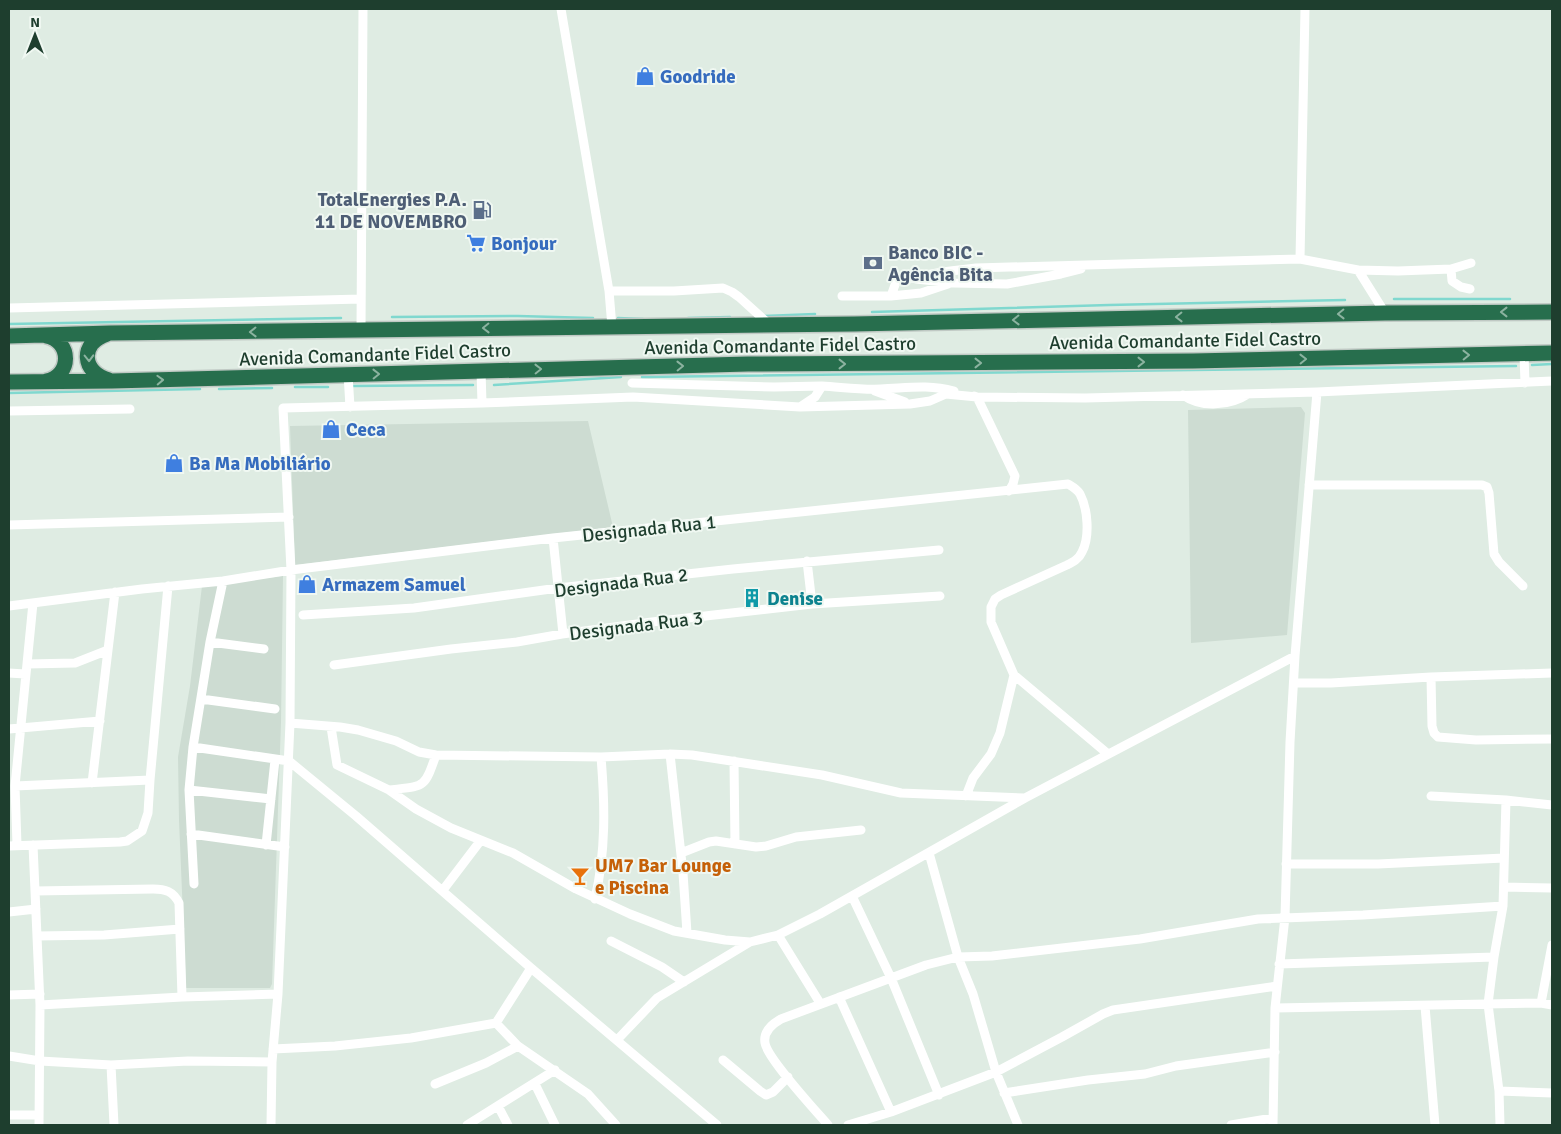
<svg xmlns="http://www.w3.org/2000/svg" width="1561" height="1134" font-family="Signika,sans-serif">
<style>
.built{fill:#cddcd2}
.lines{fill:none;stroke-linecap:round;stroke-linejoin:round}
.stream{stroke:#80d8cf;stroke-width:2.5}
.highway-casing{stroke:#c0c9c4;stroke-width:18}
.street{stroke:#fff;stroke-width:9}
.highway{stroke:#276e4d;stroke-width:15}
.oneway{stroke:#8cb3a0}
.labels{text-anchor:middle;stroke-width:4;stroke-linejoin:round;paint-order:stroke}
.shop-label{font-size:19px;font-weight:bold;fill:#366cbe;stroke:#f0f8f2;text-anchor:start}
.service-label{font-size:19px;font-weight:bold;fill:#4e5e75;stroke:#f0f8f2;text-anchor:end}
.street-label{font-size:19px;fill:#1e3e2e;stroke:#f0f8f2}
.culture-label{font-size:19px;font-weight:bold;fill:#0d838f;stroke:#f0f8f2;text-anchor:start}
.food-label{font-size:19px;font-weight:bold;fill:#c56008;stroke:#f0f8f2;text-anchor:start}
</style>
<rect width="100%" height="100%" fill="#dfece3"/>
<!-- built -->
<path class="built" d="M1301,407L1305,413L1287,635L1191,643L1188,410Z
M588,421L613,527L295,565L290,426Z
M283,576L281,722L272,984L270,988H186L179,820L178,757L190,686L202,586Z"/>
<g class="lines">
<!-- stream -->
<path class="stream" d="M1394,299H1510
M872,312L1109,305L1345,300
M764,316L815,314
M392,317L518,316L593,318
M618,318L643,319
M688,318L730,317
M9,324L341,318
M1532,365L1552,364
M642,377L1516,366
M494,385L621,377
M352,386L473,385
M295,387H328
M219,389L272,388
M9,393L200,389"/>
<!-- highway casing -->
<g class="highway-casing">
<path id="highway" d="M107,334C79,343 82,373 109,380
M9,336L110,333L854,324L1385,313L1552,312
M46,381C72,376 72,341 46,336
M9,382L112,381L748,364L1193,361L1552,353"/>
</g>
<!-- street -->
<path class="street" d="M561,9L609,291L612,327
M1300,259L1305,9
M1451,269L1452,281L1461,287L1470,289
M1358,270L1385,313
M916,279L953,283L1007,284L1061,274L1081,269
M609,291H674L723,288L732,292L739,297L770,325
M842,296H891L921,293L948,284
M891,296L896,282C922,274 949,271 976,268L1300,259L1358,270L1398,271L1451,269L1471,263
M9,308L361,299
M361,330L363,9
M1524,354L1525,383
M481,371L482,403
M348,374L350,407
M632,383L774,387L822,386
M875,391L905,402
M1183,395C1201,408 1230,406 1248,394
M974,396L977,397L1015,476L1013,484L1009,491
M800,407L815,397L822,386C841,387 861,390 881,389C907,388 928,384 954,391
M9,411L130,409
M1309,485H1482L1487,487L1489,493L1494,554L1499,562L1523,586
M9,525L289,517
M553,538L563,634
M807,561L812,604
M9,606L142,589L223,581L291,570L553,538L1068,484C1073,487 1077,489 1080,494C1088,509 1090,537 1082,552C1079,559 1073,562 1067,565L1001,595L995,599L991,607V622L1014,675L1000,733L991,754L973,778L966,796
M303,615L414,608L558,588L733,569L939,550
M210,642L264,649
M27,664L75,663L108,650
M334,665L451,649L517,642L562,634L652,622L812,604L940,596
M9,673L25,674
M1014,675L1108,754
M1431,677L1432,726L1434,733L1438,737L1476,740L1552,739
M1294,683H1331L1431,677L1552,673
M201,699L275,709
M290,723L340,727L358,730L396,741L419,752L436,755L601,757L670,754L692,755L822,775L901,793L1024,798
M331,727L337,765L389,790L416,809L451,828L513,853L576,889L630,914L674,931L725,940L750,942L778,935L820,914L1025,798L1295,656
M9,729L100,721
M193,747L289,761L356,816L531,968L717,1125
M670,754L683,873L687,933
M734,761L735,844
M92,783L115,592
M15,786L150,780
M189,790L271,799
M389,790C425,786 424,789 436,755
M1431,796L1506,800L1552,805
M191,834L285,847
M17,845L15,786L33,603
M33,845L40,1005L39,1125
M266,845L275,760
M9,846L120,842L127,841L142,831L148,813L150,780L168,586
M681,853L709,842L716,841L756,847L766,846L796,837L861,830
M929,853L958,957L973,994L996,1072L1018,1125
M1286,864H1378L1504,858
M194,884L189,790L193,747L210,642L223,581
M1504,887L1552,888
M443,890L481,840
M35,891L153,889C165,889 173,891 179,903L182,997
M852,896L891,978L939,1095
M595,899C606,851 605,805 601,757
M9,912L36,909
M778,935L820,1003
M37,936L104,935L180,929
M611,941L662,967L684,982
M1279,964L1494,957
M9,995L40,994
M839,997L891,1112
M1541,1003L1552,945
M40,1005L182,997L278,994
M1425,1006L1435,1125
M1275,1008L1541,1003L1552,1005
M496,1023L531,968
M617,1040L657,998L750,942
M273,1049L335,1046L411,1038L496,1023L518,1046L588,1094L616,1125
M9,1056L40,1061L111,1065L188,1061L272,1062
M723,1060L760,1091L766,1095L773,1092L788,1077
M111,1065L114,1125
M435,1084L486,1063L518,1046
M535,1084L555,1125
M1499,1091L1552,1093
M1004,1093L1088,1080L1145,1074L1176,1066L1275,1052
M498,1106L508,1125
M9,1115H38
M271,1125L272,1062L278,994L290,723L291,570L283,408L482,403L633,397L800,407L910,404L930,401L946,394L977,397L1085,398L1317,392L1552,381
M467,1125L555,1070
M828,1125C816,1111 767,1058 765,1043C763,1031 772,1024 781,1019L926,965L958,957L992,956L1140,939L1258,919L1363,915L1503,906
M848,1125L891,1112L996,1072L1062,1037L1103,1014L1113,1010L1277,986
M1231,1125L1273,1118
M1273,1125L1275,1008L1285,917L1290,742L1295,656L1317,392
M1500,1125L1499,1091L1488,1004L1494,957L1503,906L1506,800"/>
<!-- highway -->
<use href="#highway" class="highway"/>
</g>
<!-- one-way arrows -->
<defs><path id="oneway-chevron" d="M-2-3.5L2.5 0L-2 3.5" fill="none" stroke-width="1.6" stroke-linecap="round" stroke-linejoin="round" transform="scale(1.25)"/></defs>
<g class="oneway">
<use href="#oneway-chevron" transform="translate(1504 312) rotate(180)"/>
<use href="#oneway-chevron" transform="translate(1341 314) rotate(179)"/>
<use href="#oneway-chevron" transform="translate(1179 317) rotate(179)"/>
<use href="#oneway-chevron" transform="translate(1016 320) rotate(179)"/>
<use href="#oneway-chevron" transform="translate(486 328) rotate(179)"/>
<use href="#oneway-chevron" transform="translate(253 332) rotate(179)"/>
<use href="#oneway-chevron" transform="translate(1466 355) rotate(-1)"/>
<use href="#oneway-chevron" transform="translate(89 358) rotate(89)"/>
<use href="#oneway-chevron" transform="translate(1303 359) rotate(-1)"/>
<use href="#oneway-chevron" transform="translate(1141 362)"/>
<use href="#oneway-chevron" transform="translate(978 363)"/>
<use href="#oneway-chevron" transform="translate(842 364)"/>
<use href="#oneway-chevron" transform="translate(680 366) rotate(-1)"/>
<use href="#oneway-chevron" transform="translate(538 369) rotate(-1)"/>
<use href="#oneway-chevron" transform="translate(376 374) rotate(-1)"/>
<use href="#oneway-chevron" transform="translate(160 380) rotate(-2)"/>
</g>
<!-- icons -->
<defs>
<g id="shop-bare" transform="scale(1.5)"><path d="M-5-2.5h2.3a2.7 3.5 0 0 1 5.4 0H5L5.5 6h-11ZM-1.5-2.5h3a1.5 2.3 0 0 0-3 0Z" fill="#3f7fe0" stroke="#f0f8f2" stroke-width="2.5" paint-order="stroke"/></g>
<g id="fuel-bare" transform="scale(1.5)"><path d="M-5.5-6h7V0h2V4h1.3V-2.5L3-4.5l.8-.8L6-3V5H2.5V1h-1V6h-7ZM-4.2-4.7v3.2H.2V-4.7Z" fill="#5c6f8a" stroke="#f0f8f2" stroke-width="2.5" paint-order="stroke"/></g>
<g id="supermarket-bare" transform="scale(1.5)"><path d="M-6-5.5h2.5l.6 2H6L4.5 2H-2.5L-4.4-4H-6ZM-1.5 3.2a1.3 1.3 0 1 0 .1 0ZM3 3.2a1.3 1.3 0 1 0 .1 0Z" fill="#3f7fe0" stroke="#f0f8f2" stroke-width="2.5" paint-order="stroke"/></g>
<g id="bank-bare" transform="scale(1.5)"><path d="M-6-4H6V4H-6ZM0-2.3a2.3 2.3 0 1 0 0 4.6a2.3 2.3 0 1 0 0-4.6Z" fill="#5c6f8a" stroke="#f0f8f2" stroke-width="2.5" paint-order="stroke"/></g>
<g id="building-bare" transform="scale(1.5)"><path d="M-4-6H4V6H1V3H-1V6H-4ZM-2.5-4.3h1.7v1.8h-1.7ZM.8-4.3h1.7v1.8H.8ZM-2.5-1h1.7V.8h-1.7ZM.8-1h1.7V.8H.8Z" fill="#0f9aa8" stroke="#f0f8f2" stroke-width="2.5" paint-order="stroke"/></g>
<g id="bar-bare" transform="scale(1.5)"><path d="M-6-5H6L.8 .8V4.5H3.5V6h-7V4.5H-.8V.8Z" fill="#e8710a" stroke="#f0f8f2" stroke-width="2.5" paint-order="stroke"/></g>
</defs>
<g fill-rule="evenodd">
<use href="#shop-bare" x="645" y="76"/>
<use href="#fuel-bare" x="482" y="210"/>
<use href="#supermarket-bare" x="476" y="243"/>
<use href="#bank-bare" x="873" y="263"/>
<use href="#shop-bare" x="331" y="429"/>
<use href="#shop-bare" x="174" y="463"/>
<use href="#shop-bare" x="307" y="584"/>
<use href="#building-bare" x="752" y="598"/>
<use href="#bar-bare" x="580" y="876"/>
</g>
<g class="labels">
<!-- shop labels -->
<g class="shop-label">
<text x="660" y="83">Goodride</text>
<text x="491" y="250">Bonjour</text>
<text x="346" y="436">Ceca</text>
<text x="189" y="470">Ba Ma Mobiliário</text>
<text x="322" y="591">Armazem Samuel</text>
</g>
<!-- service labels -->
<g class="service-label">
<text x="467" y="206">TotalEnergies P.A.<tspan x="467" dy="22">11 DE NOVEMBRO</tspan></text>
<text x="888" y="259" text-anchor="start">Banco BIC -<tspan x="888" dy="22">Agência Bita</tspan></text>
</g>
<!-- street labels -->
<g class="street-label">
<text transform="translate(1185 340) rotate(-1)" y="7">Avenida Comandante Fidel Castro</text>
<text transform="translate(780 345) rotate(-1)" y="7">Avenida Comandante Fidel Castro</text>
<text transform="translate(375 354) rotate(-2)" y="7">Avenida Comandante Fidel Castro</text>
<text transform="translate(649 528) rotate(-6)" y="7">Designada Rua 1</text>
<text transform="translate(621 582) rotate(-7)" y="7">Designada Rua 2</text>
<text transform="translate(636 625) rotate(-7)" y="7">Designada Rua 3</text>
</g>
<!-- culture labels -->
<g class="culture-label">
<text x="767" y="605">Denise</text>
</g>
<!-- food labels -->
<g class="food-label">
<text x="595" y="872">UM7 Bar Lounge<tspan x="595" dy="22">e Piscina</tspan></text>
</g>
</g>
<!-- border -->
<rect width="1561" height="1134" fill="none" stroke="#1e3e2e" stroke-width="20"/>
<!-- north arrow -->
<g transform="translate(35 35)" stroke="#f0f8f2" stroke-width="4" paint-order="stroke">
<path d="M0-4L9 19L0 12L-9 19Z" fill="#1e3e2e"/>
<text y="-8" font-size="14" font-weight="bold" text-anchor="middle" fill="#1e3e2e">N</text>
</g>
</svg>
